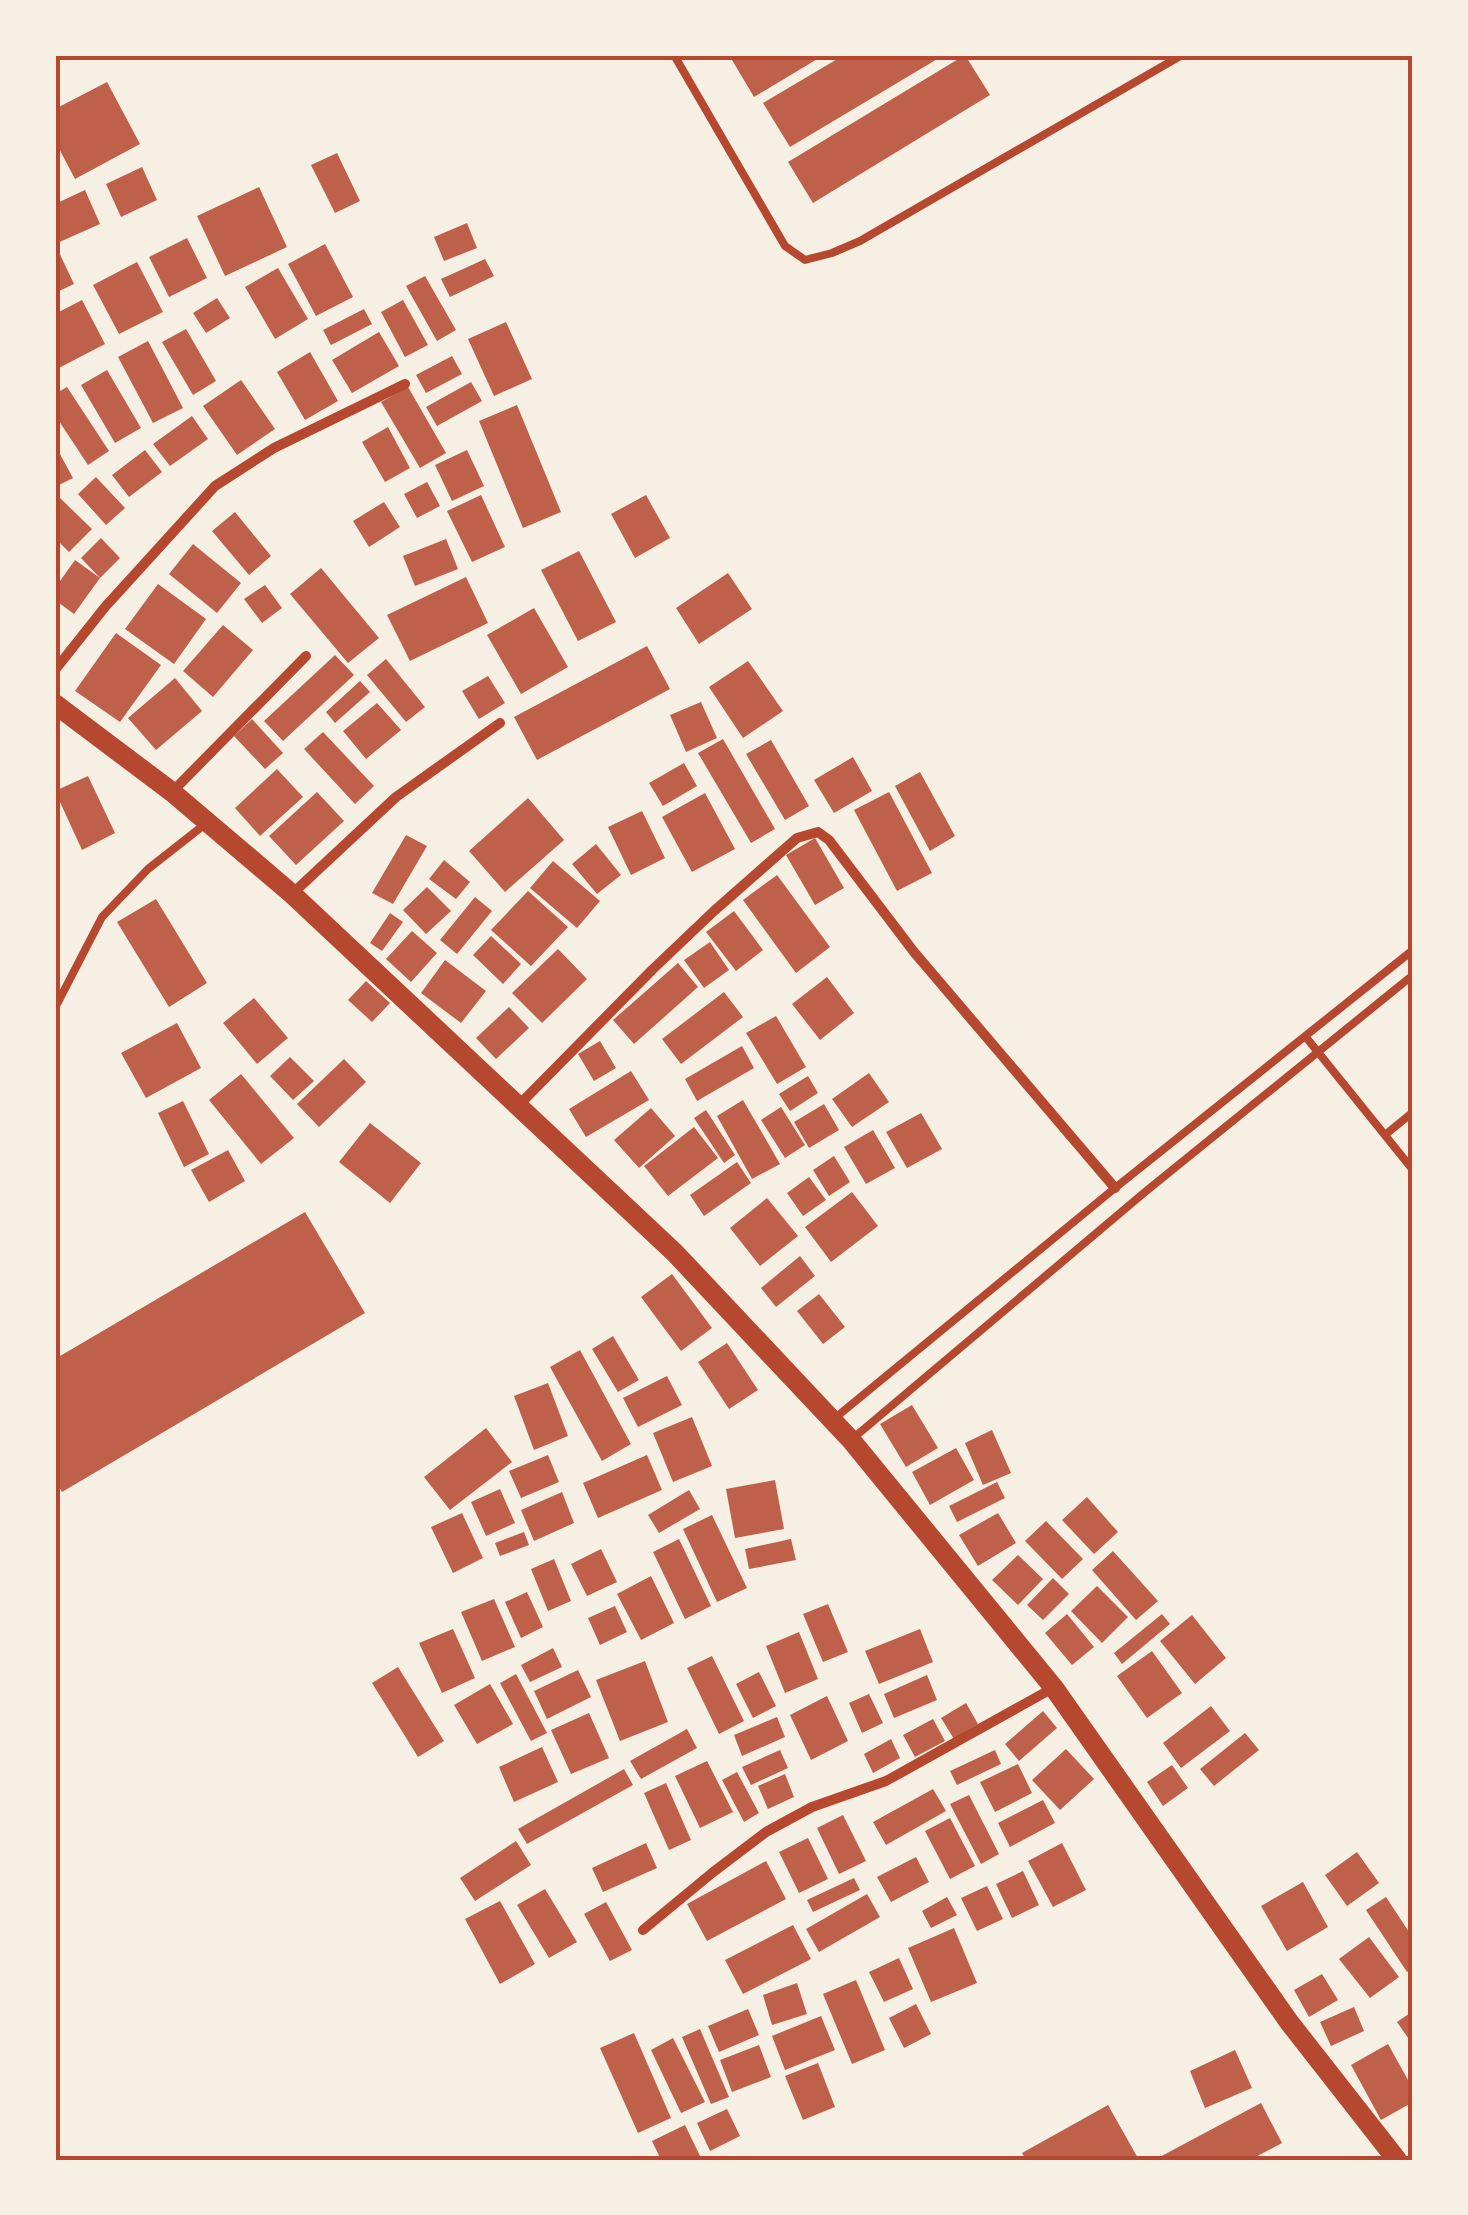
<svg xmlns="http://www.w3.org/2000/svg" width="1468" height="2215" font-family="'Titillium Web',sans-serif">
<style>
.building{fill:#bf614a}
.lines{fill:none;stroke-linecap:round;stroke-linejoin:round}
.service{stroke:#b5482f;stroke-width:8}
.minor{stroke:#b5482f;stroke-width:10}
.secondary{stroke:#b5482f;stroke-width:20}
.neatline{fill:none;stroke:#b5482f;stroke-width:4}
</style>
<rect width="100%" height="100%" fill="#f6efe4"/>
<!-- building -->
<path class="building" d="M729,55H824L754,97Z
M844,55H944L790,147L763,103Z
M965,55L990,95L813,203L788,162Z
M107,82L140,144L75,179L55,141V109Z
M337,153L360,201L335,213L311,165Z
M142,167L157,200L121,217L106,184Z
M259,187L287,247L225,276L197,216Z
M85,190L100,224L55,244L74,284L55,293V204Z
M467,223L477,248L444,261L434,237Z
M187,238L207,278L169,297L149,257Z
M325,244L353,297L316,316L288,264Z
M485,259L494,276L450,297L441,279Z
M137,262L163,312L119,334L93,285Z
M278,268L308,319L275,339L245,287Z
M425,276L456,330L437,341L406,286Z
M217,298L230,318L206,333L193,313Z
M82,300L105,344L55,370V314Z
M403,300L428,345L405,357L381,312Z
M364,309L372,324L331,345L323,330Z
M506,322L532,379L494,396L468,339Z
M186,329L216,381L193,395L162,342Z
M379,332L399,366L352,393L332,360Z
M148,341L183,408L153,423L118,357Z
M310,352L338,401L305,420L277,372Z
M452,356L462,374L426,393L416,375Z
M107,370L141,428L115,443L81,385Z
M241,380L275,429L237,455L203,406Z
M471,382L482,401L437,426L426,407Z
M67,387L109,451L88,465L55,415V394Z
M408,387L446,453L420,468L381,402Z
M517,405L561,512L523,528L479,421Z
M192,416L208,439L170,466L153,444Z
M388,427L410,468L385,482L362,442Z
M55,445L73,478L55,487Z
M145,450L162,472L129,497L112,475Z
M467,450L484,486L452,501L435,465Z
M96,477L125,508L106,525L78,494Z
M427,482L440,506L417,518L404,494Z
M481,495L505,547L472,562L447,511Z
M646,495L670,538L635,558L611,514Z
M60,498L92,529L69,552L55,538V503Z
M384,502L400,527L369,547L353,521Z
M235,512L271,556L249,575L212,531Z
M101,538L120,558L100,578L81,558Z
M446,539L458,569L415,586L403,556Z
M193,544L241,583L217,613L169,574Z
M579,551L616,622L578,641L541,570Z
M75,560L100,578L74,614L55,600V588Z
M321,568L379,638L348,663L290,594Z
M728,573L752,609L699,644L676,608Z
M466,577L488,623L410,661L387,615Z
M158,584L206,619L174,664L125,629Z
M265,585L282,608L262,623L244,599Z
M534,608L568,667L521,694L487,635Z
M223,625L253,650L213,697L183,671Z
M116,633L161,665L120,722L75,691Z
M647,646L670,689L537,760L514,717Z
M335,655L354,675L283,741L264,721Z
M386,659L425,707L406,722L367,675Z
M748,661L783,711L743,738L709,687Z
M488,676L505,703L479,719L462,691Z
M175,678L202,711L156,750L128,718Z
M360,681L370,692L335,723L326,712Z
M701,702L717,738L686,752L670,715Z
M377,703L401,730L366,759L343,731Z
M252,719L283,753L265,769L234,736Z
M323,732L374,786L355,804L304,749Z
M723,739L775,829L751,843L698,753Z
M771,740L809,806L785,820L746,754Z
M853,757L872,791L834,813L814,780Z
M684,763L697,786L663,806L649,783Z
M277,769L303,797L260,836L235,808Z
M920,772L955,836L930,851L895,786Z
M88,776L115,833L82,850L55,791Z
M317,792L344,821L296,865L269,836Z
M889,792L932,873L897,891L854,810Z
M705,793L735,849L692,872L662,817Z
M528,798L564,840L505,892L469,851Z
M642,811L665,858L631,875L608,827Z
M406,835L427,846L393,904L372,893Z
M815,838L844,888L815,905L786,855Z
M596,844L621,875L597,894L572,864Z
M444,860L470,882L456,899L429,879Z
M553,861L600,901L577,928L530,888Z
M777,875L830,947L796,973L743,900Z
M427,887L451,911L426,934L403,910Z
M528,891L568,927L531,966L491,930Z
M475,897L492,911L457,954L440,940Z
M156,899L207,983L169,1007L117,922Z
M734,911L763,950L736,971L706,932Z
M390,913L403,922L382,951L370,943Z
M412,931L437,953L411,982L386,959Z
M491,936L521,964L503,984L473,955Z
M710,942L729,970L704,988L684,960Z
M558,949L587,979L542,1023L512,993Z
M445,960L486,991L461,1023L421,993Z
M678,963L698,987L634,1044L613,1020Z
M827,977L854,1013L820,1040L792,1004Z
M366,981L390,1003L372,1022L348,1000Z
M724,992L743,1017L681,1064L662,1039Z
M254,998L288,1038L257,1064L223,1023Z
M509,1007L529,1028L496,1059L476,1038Z
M776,1016L806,1067L777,1084L746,1033Z
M177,1023L201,1068L146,1098L121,1053Z
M600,1041L616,1068L594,1081L578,1054Z
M742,1046L754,1068L697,1101L685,1079Z
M290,1057L314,1081L293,1100L270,1076Z
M344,1059L366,1082L319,1127L297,1104Z
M631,1071L649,1100L586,1137L569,1109Z
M869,1073L889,1102L852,1127L832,1099Z
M241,1074L294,1138L261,1164L209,1100Z
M808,1076L818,1093L790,1111L779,1094Z
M743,1100L780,1164L752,1179L717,1116Z
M183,1101L209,1154L184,1167L158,1113Z
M824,1104L839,1130L809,1148L794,1122Z
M781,1107L805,1145L785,1158L761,1120Z
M651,1108L675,1136L639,1168L614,1140Z
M706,1110L735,1155L724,1163L694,1118Z
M921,1113L942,1149L907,1168L886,1132Z
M370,1123L421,1163L390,1203L339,1162Z
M694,1127L718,1158L668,1196L644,1166Z
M873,1130L895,1168L866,1184L844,1147Z
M228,1150L245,1181L209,1202L191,1170Z
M834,1156L850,1182L829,1196L813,1170Z
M737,1162L751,1183L704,1216L690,1195Z
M809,1177L826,1200L803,1216L787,1193Z
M852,1192L878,1226L831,1262L805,1227Z
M767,1198L798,1236L760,1266L730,1228Z
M305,1212L365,1313L62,1492L55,1480V1359Z
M800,1256L815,1276L776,1307L761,1288Z
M672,1274L712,1328L681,1351L641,1297Z
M819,1294L845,1327L823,1344L797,1311Z
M613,1336L639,1380L618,1392L592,1349Z
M727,1343L758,1390L729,1409L698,1362Z
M580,1350L631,1444L602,1461L550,1367Z
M667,1376L682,1405L638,1427L623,1398Z
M548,1383L568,1436L534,1450L514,1396Z
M912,1405L938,1448L906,1467L880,1424Z
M692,1417L712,1466L673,1482L653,1433Z
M486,1428L512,1462L450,1510L424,1477Z
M992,1430L1011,1473L983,1485L965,1443Z
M956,1448L974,1480L930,1505L912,1472Z
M548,1455L559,1482L521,1498L509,1471Z
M647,1455L662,1490L598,1518L583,1483Z
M775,1480L784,1529L735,1538L726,1489Z
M997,1482L1005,1498L957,1522L949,1506Z
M500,1489L515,1523L486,1536L471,1502Z
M689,1490L700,1509L659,1533L648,1515Z
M562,1492L574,1523L534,1541L521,1510Z
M1087,1497L1118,1532L1094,1554L1062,1520Z
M462,1513L483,1558L453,1573L431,1527Z
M998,1513L1016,1543L978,1566L959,1535Z
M712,1515L747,1588L717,1602L683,1529Z
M1046,1521L1083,1559L1062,1579L1025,1541Z
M524,1532L529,1545L500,1556L495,1543Z
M679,1539L711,1606L685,1619L653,1552Z
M791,1539L796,1560L749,1569L745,1549Z
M601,1549L617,1582L587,1596L571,1564Z
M1113,1551L1158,1601L1136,1620L1092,1570Z
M1018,1555L1043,1579L1018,1605L992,1580Z
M554,1559L571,1601L548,1611L531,1569Z
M651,1576L674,1623L641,1640L617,1594Z
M1053,1578L1069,1594L1043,1620L1027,1605Z
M1097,1586L1128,1617L1102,1643L1071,1611Z
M527,1592L543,1627L521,1638L505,1602Z
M494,1599L515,1647L482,1661L461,1612Z
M828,1604L848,1652L823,1662L803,1614Z
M615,1606L627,1632L600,1645L588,1618Z
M1067,1614L1094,1647L1072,1665L1045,1633Z
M1162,1614L1170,1624L1122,1664L1114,1653Z
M1192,1615L1226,1658L1195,1684L1160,1641Z
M453,1629L475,1678L442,1693L419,1643Z
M920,1629L933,1662L879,1684L865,1651Z
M799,1632L818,1679L785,1693L766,1646Z
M553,1648L562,1667L530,1682L521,1665Z
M1152,1651L1182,1693L1147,1718L1117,1676Z
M712,1656L744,1721L719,1734L687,1668Z
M645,1661L668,1722L620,1741L596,1680Z
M398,1667L444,1741L418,1757L372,1683Z
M578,1670L591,1697L547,1719L534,1691Z
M759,1672L776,1706L753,1718L736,1684Z
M516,1674L547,1733L531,1741L500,1683Z
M927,1675L937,1700L894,1718L884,1694Z
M490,1684L513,1724L477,1744L454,1705Z
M869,1694L883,1723L862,1733L849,1703Z
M827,1696L848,1741L811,1760L790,1715Z
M966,1703L978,1724L954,1739L941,1718Z
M1211,1706L1230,1731L1181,1768L1163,1743Z
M1043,1711L1057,1728L1019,1761L1005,1744Z
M589,1713L609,1758L571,1774L551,1730Z
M777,1717L785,1737L742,1756L734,1735Z
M933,1719L945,1741L915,1757L903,1735Z
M687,1729L697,1748L641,1779L630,1761Z
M1245,1733L1259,1750L1214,1786L1200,1769Z
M891,1739L900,1758L873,1773L864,1754Z
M542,1747L558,1782L514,1802L499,1767Z
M1066,1749L1094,1779L1060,1810L1032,1780Z
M780,1750L788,1768L751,1785L742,1767Z
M995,1750L1001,1764L957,1785L950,1771Z
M707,1761L733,1812L700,1828L675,1776Z
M1018,1764L1032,1793L995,1812L980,1782Z
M1172,1765L1188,1788L1163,1806L1147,1782Z
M624,1769L633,1785L527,1844L518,1829Z
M737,1772L759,1813L744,1822L722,1780Z
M785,1774L794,1797L768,1809L758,1786Z
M666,1783L691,1840L669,1850L644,1793Z
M933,1789L946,1811L886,1845L873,1822Z
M969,1795L999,1854L981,1864L950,1804Z
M1043,1800L1055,1823L1010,1847L998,1823Z
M843,1815L866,1861L839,1874L817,1828Z
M950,1818L975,1866L950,1879L925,1831Z
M808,1838L828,1879L799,1893L779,1852Z
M516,1841L531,1865L475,1901L460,1878Z
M646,1843L657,1868L603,1892L592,1868Z
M1062,1843L1086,1890L1053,1907L1028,1861Z
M1357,1852L1379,1883L1347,1906L1325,1875Z
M916,1857L929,1882L891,1902L877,1877Z
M766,1861L786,1899L707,1941L687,1904Z
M1023,1871L1039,1905L1012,1918L996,1884Z
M854,1878L860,1890L813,1912L807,1900Z
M1303,1882L1328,1927L1287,1951L1261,1906Z
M987,1886L1003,1919L977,1931L961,1898Z
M545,1889L577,1942L549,1958L517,1905Z
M867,1894L880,1917L819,1952L806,1929Z
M947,1897L957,1915L931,1928L922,1911Z
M1386,1897L1413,1938V1968L1407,1972L1366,1910Z
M500,1901L535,1964L500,1984L465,1919Z
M606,1902L632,1950L610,1961L584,1914Z
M793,1925L811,1959L743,1994L725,1960Z
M954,1928L977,1983L931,2002L908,1948Z
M1369,1937L1399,1977L1370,1998L1339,1959Z
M899,1958L913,1989L884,2002L869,1972Z
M1322,1974L1338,2000L1309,2017L1294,1990Z
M856,1980L885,2050L852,2064L823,1994Z
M797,1983L807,2014L772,2025L763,1995Z
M916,2004L931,2034L904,2048L889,2018Z
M1354,2007L1364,2031L1331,2046L1320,2022Z
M748,2009L759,2035L719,2052L708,2026Z
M1413,2011V2045L1397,2022Z
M821,2016L835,2050L785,2070L772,2036Z
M700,2029L729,2097L711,2104L682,2037Z
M634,2033L671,2118L638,2133L600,2048Z
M673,2038L705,2102L681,2113L651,2050Z
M1388,2044L1413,2089V2102L1381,2120L1351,2065Z
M759,2045L771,2077L732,2092L720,2060Z
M1235,2050L1252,2088L1205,2108L1190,2071Z
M818,2063L835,2107L803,2120L785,2076Z
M1261,2103L1282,2143L1250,2160H1154Z
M1108,2105L1139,2160H1026L1022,2153Z
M727,2109L740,2136L710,2151L697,2123Z
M685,2125L702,2160H661L652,2141Z"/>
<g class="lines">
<!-- service -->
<path class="service" d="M674,55L785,246L805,260L832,253L860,241L1182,55
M55,1008L102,917L148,869L204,825
M1305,1036L1413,1170
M1385,1135L1413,1112
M835,1418L1115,1188L1413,950
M851,1440L1145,1192L1413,975"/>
<!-- minor -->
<path class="minor" d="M55,670L105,607L215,486L274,448L405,384
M172,792L306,656
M292,894L396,797L500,723
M517,1107L653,969L714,911L797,838L818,832L829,840L914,952L1115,1188
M643,1930L712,1873L766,1832L812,1807L886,1781L1053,1688"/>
<!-- secondary -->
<path class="secondary" d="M55,704L172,792L292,894L675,1253L851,1440L1054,1688L1289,2022L1397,2160"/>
</g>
<!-- border -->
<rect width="1468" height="2215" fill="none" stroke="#f6efe4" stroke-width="115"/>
<rect x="58" y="58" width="1352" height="2100" class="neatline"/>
</svg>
